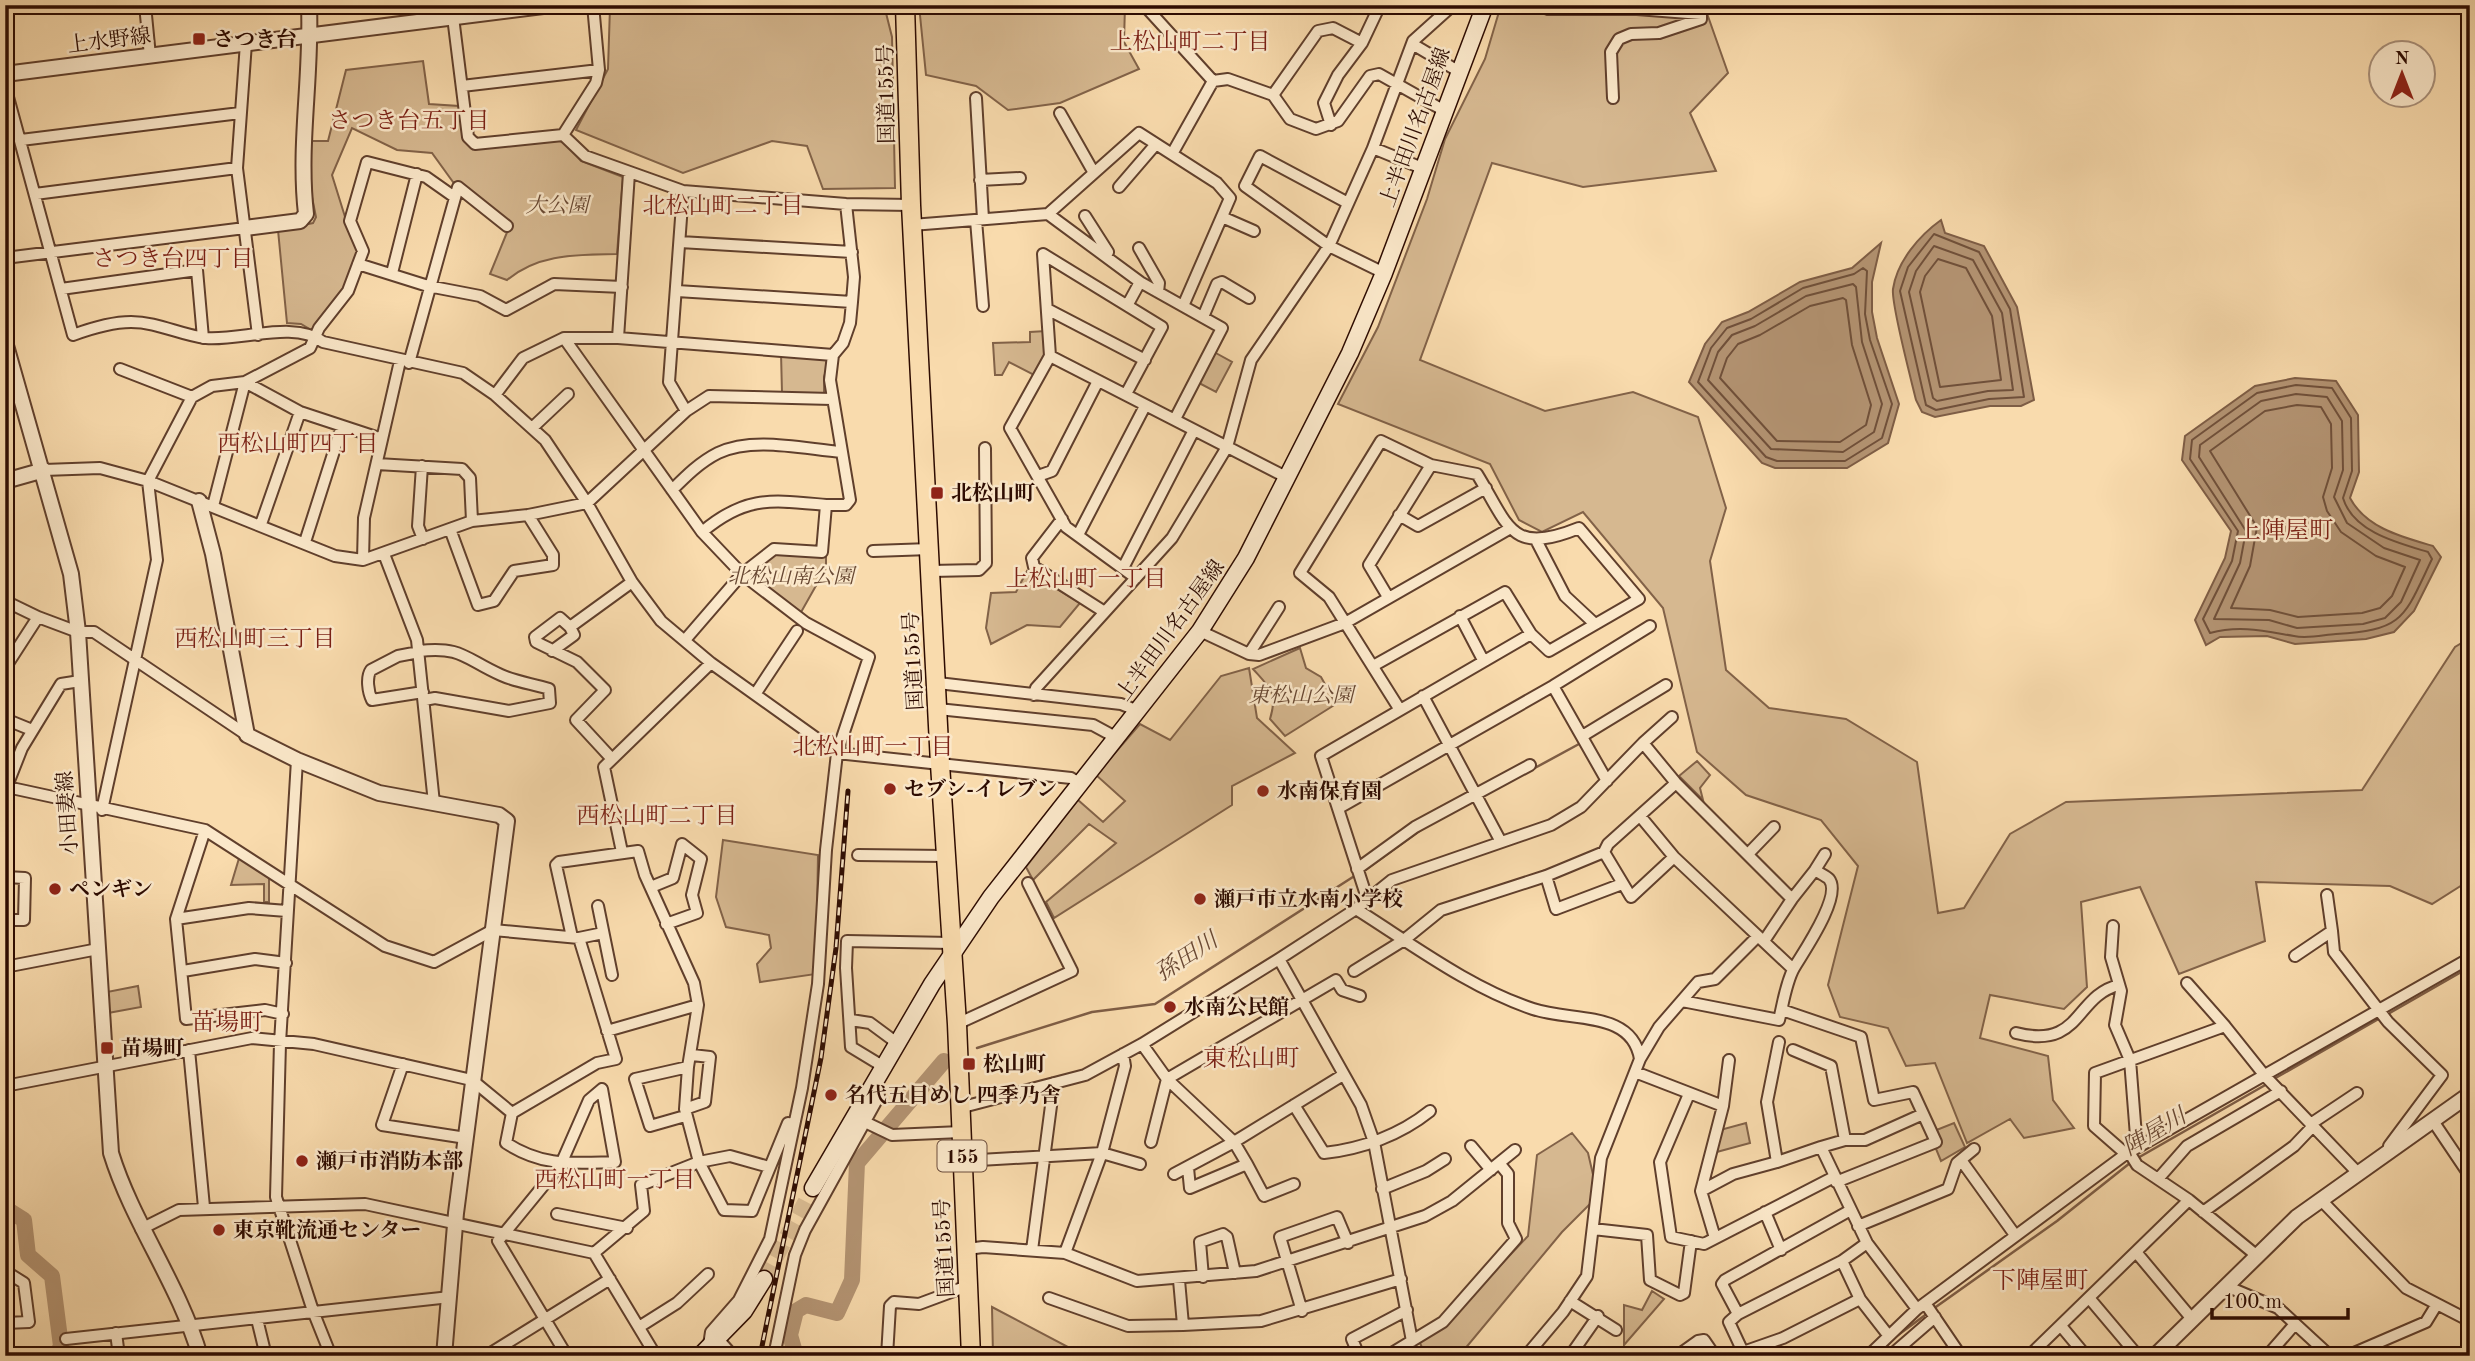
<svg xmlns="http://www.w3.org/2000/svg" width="2475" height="1361" font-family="'Old Standard TT','Noto Serif JP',serif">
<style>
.green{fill:#d6b890;stroke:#826248;stroke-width:2}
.water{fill:#b49473;stroke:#7e5d45;stroke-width:2}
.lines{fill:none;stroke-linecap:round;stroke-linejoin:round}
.shore{stroke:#70503a;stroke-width:2}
.stream{stroke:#7e5d45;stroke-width:2.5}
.river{stroke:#b49473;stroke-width:16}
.secondary-tunnel{stroke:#dabc93;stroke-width:16;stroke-dasharray:16 8;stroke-linecap:butt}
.minor-casing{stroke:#603f2c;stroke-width:14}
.tertiary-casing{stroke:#603f2c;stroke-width:18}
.secondary-casing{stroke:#2d0b01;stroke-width:19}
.trunk-casing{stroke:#2d0b01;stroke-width:21}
.minor{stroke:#fbe8ca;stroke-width:10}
.tertiary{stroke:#fbe8ca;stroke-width:14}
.secondary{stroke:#fbe8ca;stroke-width:16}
.trunk{stroke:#f9dbad;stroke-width:18}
.rail-casing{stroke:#2d0b01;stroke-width:5}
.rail{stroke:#fbe8ca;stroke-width:2.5;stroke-dasharray:8;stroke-linecap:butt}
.poi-dot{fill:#8f2418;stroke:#fbe8ca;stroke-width:2.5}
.labels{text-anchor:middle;stroke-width:5;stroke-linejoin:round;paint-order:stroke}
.shield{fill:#fbe8ca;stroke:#6b4d3d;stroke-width:2}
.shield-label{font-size:19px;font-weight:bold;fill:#2d0b01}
.poi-label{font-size:21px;font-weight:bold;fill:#2d0b01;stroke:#fbe8ca;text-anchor:start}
.street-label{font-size:21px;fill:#2d0b01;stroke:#fbe8ca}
.park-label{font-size:21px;font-style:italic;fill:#684833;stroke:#fbe8ca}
.neighbourhood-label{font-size:23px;fill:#7a1f14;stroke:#fbe8ca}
.water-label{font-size:23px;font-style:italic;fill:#6a4934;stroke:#fbe8ca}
.quarter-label{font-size:24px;fill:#7a1f14;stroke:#fbe8ca}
</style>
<rect width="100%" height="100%" fill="#f9dbad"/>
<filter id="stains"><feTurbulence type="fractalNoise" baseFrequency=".00286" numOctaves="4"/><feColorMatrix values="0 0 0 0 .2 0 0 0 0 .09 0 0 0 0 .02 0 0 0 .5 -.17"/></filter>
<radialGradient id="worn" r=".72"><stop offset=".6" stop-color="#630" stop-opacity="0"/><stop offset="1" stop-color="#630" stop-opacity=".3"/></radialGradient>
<!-- green -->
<path class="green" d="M622,5H884L892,37L895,188L823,189L807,146L772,141L683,173L576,130L608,69L610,7Z
M919,5H1125L1124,42L1139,69L1060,103L1008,110L976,86L926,75Z
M1501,5H1704L1728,73L1690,113L1716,171L1583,187L1492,163L1420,360L1545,411L1633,392L1698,417L1726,508L1710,561L1726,670L1769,708L1846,719L1917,762L1938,913L1964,908L2010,834L2066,802L2362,790L2455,647L2470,638V839L2462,845L2470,864V880L2432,904L2390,886L2256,882L2265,941L2179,974L2140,887L2081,902L2087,987L2064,1009L1990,995L1980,1038L2048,1056L2053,1100L2074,1128L2024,1138L2010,1119L1967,1143L1935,1063L1906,1066L1888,1028L1840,1017L1828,985L1858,866L1821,820L1746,795L1697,752L1663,608L1583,512L1542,532L1519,520L1490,464L1338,404L1378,327L1427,199L1445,139L1485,59Z
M423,61L429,104L459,106L463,140L473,149L558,140L565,143L581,161L623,177L617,254C578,255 539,253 507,280L490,274L510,225L459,182H453L432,153L397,150L352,128L332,175L346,220L358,246L357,259L346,287L313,331L301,324L287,323L278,230L313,223L316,217L307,172L309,141H328L346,70Z
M1046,331L1048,350L1034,375L1009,362L1002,375H995L993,343L1030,342V332Z
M1214,352L1232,362L1216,392L1199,383Z
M781,353L825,356L829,362L824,377V396L782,393Z
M775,550L826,553V568L800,614L750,574Z
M1027,571L1080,603L1060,627L1027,625L991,644L986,628L991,593L1016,592Z
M1300,648L1306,668L1321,677L1336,704L1285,736L1270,719C1278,693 1270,688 1253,669Z
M1249,668L1257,718L1295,753L1232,786V805L1054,918L1046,902L1116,843L1089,824L1033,880L1026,867L1078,800L1103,822L1125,801L1096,775L1140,724L1170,740L1221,676Z
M1697,761L1710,775L1700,788L1703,800L1679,776Z
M723,840L818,855L816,974L760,982L757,964L771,948L769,935L726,927L716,897Z
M240,855L269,873V902H264V884L231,885Z
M138,986L141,1007L108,1013L107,992Z
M1746,1123L1750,1143L1713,1153L1720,1130Z
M1954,1123L1965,1147L1941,1161L1934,1144V1131Z
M1572,1133L1588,1153L1598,1196L1562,1232L1459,1356H1426L1419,1341L1446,1323L1528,1236L1537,1155Z
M1652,1291L1664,1299L1624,1345V1305L1642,1310Z
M992,1307L1083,1355L1128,1356H993Z"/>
<!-- water -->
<path class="water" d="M1941,220L1945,233L1984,246L2017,307L2034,400L2021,406H1990L1935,417L1922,412L1916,400C1911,379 1891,304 1893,289C1897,261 1920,235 1941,220Z
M1881,243L1872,282V312L1877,338L1899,404L1888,443L1847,468H1775L1762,463L1689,382L1705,344L1722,322L1748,312L1800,282L1852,268Z
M2295,378L2336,381L2358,415L2359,472L2350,498C2366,528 2402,537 2433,546L2441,557L2414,611L2394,632L2366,639L2295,644L2267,636L2220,637L2206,645L2195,620L2225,558L2231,531L2182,460L2185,436L2255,386Z"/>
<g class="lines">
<!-- shore -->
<path class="shore" d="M1934,234L1979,252L2010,309L2024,397L1989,399L1936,410L1926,405L1900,291L1908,267Z
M1934,246L1973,260L2002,313L2013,390L1988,391L1937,401L1933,398L1909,292L1916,271Z
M1938,259L1966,268L1992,316L2001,380L1940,387L1920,292L1925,276Z
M1863,268L1867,271L1865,314L1870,340L1892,404L1882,438L1845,461H1777L1766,457L1698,382L1711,348L1727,328L1751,319L1803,288L1854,274Z
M1853,284L1856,287L1862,342L1882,404L1874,432L1843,452L1771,449L1708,380L1718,352L1732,335L1755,326L1806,296Z
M1843,298L1846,300L1852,345L1871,405L1866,425L1840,442L1777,441L1720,378L1727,358L1738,344L1760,335L1810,306Z
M2296,385L2332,388L2351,418L2352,471L2343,498C2353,532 2398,543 2428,552L2432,559C2404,617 2405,630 2336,634C2323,635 2307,639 2294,636C2264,631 2240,625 2210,633L2203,619L2232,561L2238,531L2190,459L2192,440L2257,393Z
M2296,394L2327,397L2342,421L2343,470L2334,497L2347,523L2384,548L2420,560L2401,602L2385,618L2363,624L2297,628L2269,620L2214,619L2240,563L2246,531L2199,457L2200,445L2261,401Z
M2297,405L2321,407L2331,424L2332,468L2323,497L2327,511L2341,532L2376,556L2405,567L2392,596L2380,608L2362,613L2298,617L2270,610L2231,608L2250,566L2257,527L2210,451L2265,411Z"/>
<!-- stream -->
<path class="stream" d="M1533,769L1579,744
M1365,870L1425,827
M2388,1014L2470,967
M977,1048L1092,1012L1155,1004L1356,875
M2272,1080L2382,1017
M2136,1159L2267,1084
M1933,1309L2057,1221L2130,1163
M1877,1356L1894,1338L1928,1313"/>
<!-- river -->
<path class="river" d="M5,1208L24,1220L28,1255L52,1276L61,1346L56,1356
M796,1356L790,1335L796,1311L806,1305L837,1313L852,1280L857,1163L944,1061"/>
<!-- secondary-tunnel -->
<path class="secondary-tunnel" d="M764,1279L813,1188"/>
<!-- minor casing -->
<g class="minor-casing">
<path id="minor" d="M145,5L150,56
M455,5L456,17
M1144,5L1213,81
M1538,5L1548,9H1637L1701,14V19L1659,33L1631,34L1619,39L1611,52L1613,98
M453,17L468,137L475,144L563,135
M246,43L237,168L258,335
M1414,45L1458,71
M5,86L73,335C92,328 111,322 131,322C158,322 180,335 206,338C240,341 295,320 323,342L463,373L495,395L545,440L587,503L632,582L661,621L711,663L837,753L1071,778L1081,784
M462,86L599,70
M1273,95L1318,31L1333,28L1362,43
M976,98L983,219
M1060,113L1094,173
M1331,125L1324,103L1338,75L1362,43L1380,5
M563,135L585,156L683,191L846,204L911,205
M563,135L596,83L599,70L593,5
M21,140L240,113
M1373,148L1422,168
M1172,154L1213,81L1228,79L1273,95L1290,119L1316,129L1338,121L1370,76L1379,74L1443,110
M980,180L1020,178
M1119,187L1156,144
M683,191L669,382L686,411
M35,194L237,168
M1348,203L1260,156L1245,186L1329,246L1384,273
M1048,214L1140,282L1222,328L1175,419
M1085,216L1108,252L1106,256
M1222,217L1254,231
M976,220L983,306
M912,225L1048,214L1139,133L1217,183L1230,198L1183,306
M680,242L852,252
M1139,248L1159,283L1158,292
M5,258L245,228
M358,264L428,286L480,296L506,310L554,284L622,287
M392,273L417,174
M61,289L197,270L203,338
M677,291L852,302
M1128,304L1140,282
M1047,309L1145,360
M1203,317L1217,284L1222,282L1249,298
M564,338L702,532L742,574L774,549L822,552L826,505H846L850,500L830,380L833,355L843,343L850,323L852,302L854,277L846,204
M618,338L629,173
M1050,356L1288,478
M409,363L458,187L507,226
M120,369L192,397
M245,382L300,412L382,439
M1126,394L1162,327L1043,254L1050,356L1010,428L1066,527L1136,578
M495,395L523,358L564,338H618L833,355
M532,428L568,394
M377,464L462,469L470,478L472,521
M422,466L418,526L423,539
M44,470L100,468L148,481L335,556L363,560L472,521L528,515L587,503L686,411L709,396L832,399
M1038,476L1052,471L1098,381
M672,490C686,476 700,462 718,453C753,436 804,449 842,452
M213,506L245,382
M1399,515L1418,526L1486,488
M1062,519L1032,558L1034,567L1103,611
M261,524L300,412
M450,529L478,605L494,601L514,571L553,565V555L528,515
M702,532C746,495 771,500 826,505
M1078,535L1145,406
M1536,540L1565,596L1595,624
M305,542L342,426
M873,551L930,549
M384,554L417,640L434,803
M363,560L364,518L400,361
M1123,568L1194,430
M931,571L979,570L986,563L985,448
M1388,597L1369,565L1431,465
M5,601L38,617L5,668
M1460,616L1483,660
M38,617L78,632H94L247,735
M1200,631L1249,654L1259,655L1345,623L1509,529
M685,640L742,574L806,623L869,657L837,753L826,850L818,984L802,1088L770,1239L739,1300L711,1332L709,1345
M419,651C462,646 465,659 501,675C516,682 534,684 549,689L550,703L509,711L435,698L424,700
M552,651L574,635L570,627
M419,652L398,656L371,670C366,677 368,692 372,700L423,692
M1249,654L1279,607
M1373,666L1505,592L1531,634L1549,651L1639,599L1579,528C1510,556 1509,526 1477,474L1431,465L1381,441L1300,573L1329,597L1400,710
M938,683L1121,704L1138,711
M1553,686L1607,781
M756,693L797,631
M1034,695L1036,688L1172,538L1227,447L1251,360L1329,246L1373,148L1413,41L1453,5
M1423,696L1501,842
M938,709L1093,725L1117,738
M5,719L32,730
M1584,735L1666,685
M1643,743L1672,717
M612,759L576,720L605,690L577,662L536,642L535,637L560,618L570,627L632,582
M297,760L280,1043L276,1197L313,1311L331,1356
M7,787L205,830L385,946L434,962L493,930L579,938L603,933
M5,791L22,748L61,684L80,681
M1339,808L1553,686L1650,626
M102,810L157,560L148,481L192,397L212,386L245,382L310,348L319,328L348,291L363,251L350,221L367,162L426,177L453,196
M1640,816L1674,857L1793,969
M205,830L176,919L186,1019L265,1010L283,1014
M622,852L604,767L711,663
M1604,852L1631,897L1674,857
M1748,854L1774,827
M858,855L945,856
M1357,869L1415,827L1530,765
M1815,870L1825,854
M1546,876L1556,909L1622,884
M5,877L25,878L24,920H5
M651,887L673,878L682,844L701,859L692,895L697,913L666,924
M2327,895L2332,931
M1367,898L1321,756L1531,634
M598,906L612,975
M1356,909C1413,945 1470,988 1533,1009C1572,1022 1632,1010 1640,1059
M176,919L249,908L287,911
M2113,926L2111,957L2121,991L2115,1025L2130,1060L2136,1136L2142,1145
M572,937L556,865L559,862L638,851L645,875L694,983L698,1005L688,1067L685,1109L699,1162L641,1185L644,1211L594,1253
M1764,941L1792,899
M2295,956L2332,931L2334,952L2388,1022L2442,1075L2389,1146V1151
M1279,959L1361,1105L1374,1142L1412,1341
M5,967L98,949
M183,971L255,959L286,963
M1354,971L1404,940L1441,910L1546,876L1604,852L1608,844L1676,783
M2187,983L2225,1026
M1782,1010L1861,1037L1874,1100L1913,1092L1936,1142L1836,1182
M851,1020L870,1023L897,1043
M957,1024L1072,971L1028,883
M607,1031L698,1005
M2016,1033C2082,1050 2074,996 2119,985
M1779,1042L1767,1102L1777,1162L1821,1147L1867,1243L1917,1309
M1142,1044L1167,1079L1234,1142L1247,1164L1190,1188L1188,1168
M189,1050L204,1207
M1793,1050L1831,1066L1845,1140
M403,1064L382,1125L466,1138
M884,1067L851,1047L846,968L847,941L951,943
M1635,1072L1723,1106
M5,1086L252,1038L314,1044L472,1080L512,1113L597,1063L616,1059L579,938
M1689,1094L1660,1162L1671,1237L1704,1244L1834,1177
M1294,1105L1324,1153C1362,1149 1400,1135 1430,1111
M959,1108L1085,1075L1142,1044L1279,959L1356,909L1392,880L1551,825L1581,807L1643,743L1676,783L1792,899L1815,870C1819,873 1826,876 1829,879C1843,896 1802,954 1794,968C1786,982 1783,1004 1779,1020L1682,1001
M685,1109L705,1102L710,1057L692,1055
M512,1113L506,1143C543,1167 572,1163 615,1162L602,1089L589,1100L561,1164L498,1241L567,1356
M685,1116L650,1126L635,1079L688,1067
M2433,1121L2470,1176
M867,1123L892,1135L961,1132
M2312,1123L2357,1093
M1151,1142L1167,1079L1336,980L1342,990L1360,996
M1471,1146L1491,1170
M1821,1147L1845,1140H1865L1923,1114
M2129,1152L2137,1165L2189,1200L2256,1255
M2126,1154L2094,1126L2095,1073L2225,1026L2265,1076L2358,1173
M1961,1160L2015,1235
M962,1161L1102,1153L1140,1164
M1247,1164L1264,1196L1294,1184
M769,1167L730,1156L699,1162L724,1210L752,1211L788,1123
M1174,1174L1234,1142L1343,1075
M2158,1179L2187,1146L2281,1091
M1382,1189L1426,1171L1445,1159
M1701,1191L1733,1174L1777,1162
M2321,1200L2406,1288L2470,1321
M1765,1212L1781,1250
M2203,1212L2294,1146L2314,1125
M557,1214L627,1228
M1858,1226L1948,1189L1957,1163L1974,1149
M141,1229L179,1210L365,1204L594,1253L656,1356
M1593,1229L1647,1235L1650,1280L1680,1295L1684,1293L1691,1241
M1715,1238L1701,1191L1723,1106L1729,1060
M967,1249L983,1247L1065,1253L1137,1281L1256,1271L1425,1216L1452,1201L1515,1150
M1032,1250L1054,1083
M2136,1252L2192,1319
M1065,1253L1102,1153L1125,1066L1123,1054
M1842,1261L1860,1299L1888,1335
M5,1271L24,1283L29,1322L5,1323
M1203,1277L1200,1242L1223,1234L1227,1237L1235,1273
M1179,1280L1183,1325L1261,1321L1401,1279
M2226,1286L2278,1308L2329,1355L2336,1356
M1049,1298L1128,1326L1183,1325
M2090,1299L2138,1356
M1570,1301L1616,1330
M1925,1303L1961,1356
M1302,1311L1280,1237L1337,1217L1348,1243
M1738,1314L1722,1284L1725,1280L1849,1211
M257,1319L266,1356
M2061,1326L2086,1356
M639,1327L677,1303L708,1274
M116,1333L119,1356
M66,1339L450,1297
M718,1339L733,1356
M1743,1352L1783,1338L1860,1299
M486,1356L610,1279
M774,1356L795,1255L805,1230L879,1096L876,1081
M887,1356L890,1306L894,1302L919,1304L962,1288L969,1289
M1359,1356L1352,1339L1407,1310
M1387,1356L1443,1322L1516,1239L1508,1223V1174L1499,1163
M1526,1356L1563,1312L1587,1276L1601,1158L1640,1059L1659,1027L1698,982L1715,979L1758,936
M1570,1356L1598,1316
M1677,1356L1698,1341L1704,1340L1715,1356
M1737,1356L1743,1352L1729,1322L1738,1314L1842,1261L1867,1243
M1868,1356L1917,1309L2126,1154L2470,958
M1890,1356L1935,1317
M2029,1356L2189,1200
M2267,1356L2295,1324
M2347,1356L2426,1322L2437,1304"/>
</g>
<!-- tertiary casing -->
<g class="tertiary-casing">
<path id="tertiary" d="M5,74L551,5
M245,228L300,221L306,214C298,144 312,76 309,5
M5,342L71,574L78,632L111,1153C133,1224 179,1284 200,1356
M5,481L44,470
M199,501L213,554L247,735L297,760L379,793L499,815L507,821L456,1213L444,1356
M2155,1356L2297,1217L2470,1094"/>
</g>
<!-- secondary casing -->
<g class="secondary-casing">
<path id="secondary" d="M813,1188L932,984L991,897L1200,631L1246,558L1350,353L1384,273L1485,5
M700,1356L744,1311L764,1279"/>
</g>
<!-- trunk casing -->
<g class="trunk-casing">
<path id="trunk" d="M905,5L911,205L940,764L957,1024L971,1356"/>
</g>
<!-- minor -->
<use href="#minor" class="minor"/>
<!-- tertiary -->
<use href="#tertiary" class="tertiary"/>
<!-- secondary -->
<use href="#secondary" class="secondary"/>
<!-- trunk -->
<use href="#trunk" class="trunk"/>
<!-- rail casing -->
<g class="rail-casing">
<path id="rail" d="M760,1356L821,1058L836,948L848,791"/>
</g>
<!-- rail -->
<use href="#rail" class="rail"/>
</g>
<!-- markers -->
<g class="poi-dot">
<rect x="192" y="32" width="14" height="14" rx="3.5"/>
<rect x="930" y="486" width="14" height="14" rx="3.5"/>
<circle cx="890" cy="789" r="7"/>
<circle cx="1263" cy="791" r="7"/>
<circle cx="55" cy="889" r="7"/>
<circle cx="1200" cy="899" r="7"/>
<circle cx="1170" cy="1007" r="7"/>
<rect x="100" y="1041" width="14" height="14" rx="3.5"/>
<rect x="962" y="1057" width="14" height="14" rx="3.5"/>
<circle cx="831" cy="1095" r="7"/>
<circle cx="302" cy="1161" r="7"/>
<circle cx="219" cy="1230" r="7"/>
</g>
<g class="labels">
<!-- shield labels -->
<rect class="shield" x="937.5" y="1140.5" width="49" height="31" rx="5"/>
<g class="shield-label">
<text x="962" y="1163">155</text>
</g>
<!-- poi labels -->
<g class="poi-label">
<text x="213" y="46">さつき台</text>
<text x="951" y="500">北松山町</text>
<text x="904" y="796">セブン-イレブン</text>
<text x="1277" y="798">水南保育園</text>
<text x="69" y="896">ペンギン</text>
<text x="1214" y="906">瀬戸市立水南小学校</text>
<text x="1184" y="1014">水南公民館</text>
<text x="121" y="1055">苗場町</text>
<text x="983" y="1071">松山町</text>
<text x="845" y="1102">名代五目めし 四季乃舎</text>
<text x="316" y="1168">瀬戸市消防本部</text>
<text x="233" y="1237">東京靴流通センター</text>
</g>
<!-- street labels -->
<g class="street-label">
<text transform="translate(109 40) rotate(-7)" y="7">上水野線</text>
<text transform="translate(886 94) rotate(-91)" y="7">国道155号</text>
<text transform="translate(1415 127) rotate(-70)" y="7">上半田川名古屋線</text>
<text transform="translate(1170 630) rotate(-54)" y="7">上半田川名古屋線</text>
<text transform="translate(913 661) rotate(-93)" y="7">国道155号</text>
<text transform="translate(67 813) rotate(-94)" y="7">小田妻線</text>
<text transform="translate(944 1248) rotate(-93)" y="7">国道155号</text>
</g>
<!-- park labels -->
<g class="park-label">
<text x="557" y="212">大公園</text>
<text x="791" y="583">北松山南公園</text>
<text x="1301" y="702">東松山公園</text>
</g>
<!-- neighbourhood labels -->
<g class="neighbourhood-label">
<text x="1190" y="49">上松山町二丁目</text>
<text x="409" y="128">さつき台五丁目</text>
<text x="723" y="213">北松山町二丁目</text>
<text x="173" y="266">さつき台四丁目</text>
<text x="298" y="451">西松山町四丁目</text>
<text x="1086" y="586">上松山町一丁目</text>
<text x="255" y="646">西松山町三丁目</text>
<text x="873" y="754">北松山町一丁目</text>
<text x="657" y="823">西松山町二丁目</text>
<text x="615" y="1187">西松山町一丁目</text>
</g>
<!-- water labels -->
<g class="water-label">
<text transform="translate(1186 956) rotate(-33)" y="8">孫田川</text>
<text transform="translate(2154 1131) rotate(-31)" y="8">陣屋川</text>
</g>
<!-- quarter labels -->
<g class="quarter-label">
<text x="2285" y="538">上陣屋町</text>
<text x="227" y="1030">苗場町</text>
<text x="1251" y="1066">東松山町</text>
<text x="2040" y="1288">下陣屋町</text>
</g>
</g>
<!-- margin -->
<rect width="2475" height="1361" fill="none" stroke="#f9dbad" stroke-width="28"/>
<rect x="7" y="7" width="2461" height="1347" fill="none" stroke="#2d0b01" stroke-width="3.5"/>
<rect x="14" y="14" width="2447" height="1333" fill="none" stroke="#2d0b01" stroke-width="2"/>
<!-- north arrow -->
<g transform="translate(2402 74)"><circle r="33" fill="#fbe8ca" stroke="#a9907a" stroke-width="2"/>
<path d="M0-5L12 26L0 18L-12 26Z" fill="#8f2418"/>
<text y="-10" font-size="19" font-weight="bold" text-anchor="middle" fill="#2d0b01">N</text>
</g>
<!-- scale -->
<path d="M2212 1308v10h136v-10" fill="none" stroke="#2d0b01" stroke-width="3.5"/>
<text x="2223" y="1308" font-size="21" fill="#2d0b01" stroke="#fbe8ca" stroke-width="5" paint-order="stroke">100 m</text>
<rect width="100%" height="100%" filter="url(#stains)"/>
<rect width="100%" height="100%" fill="url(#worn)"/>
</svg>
